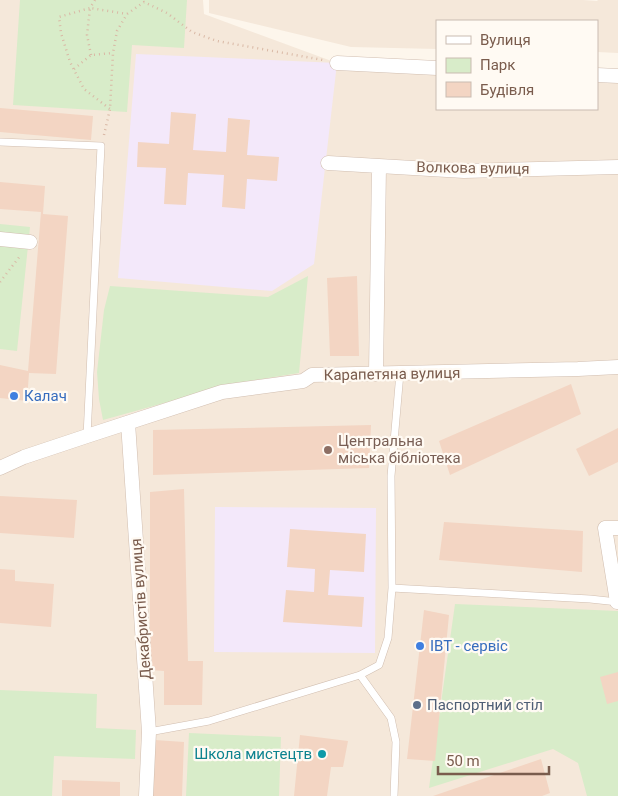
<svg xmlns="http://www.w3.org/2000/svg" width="618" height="796" font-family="Roboto,sans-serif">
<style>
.residential{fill:#f5e8da}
.education{fill:#f3e8fa}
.green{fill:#d8ecc9}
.building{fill:#f3d5c3}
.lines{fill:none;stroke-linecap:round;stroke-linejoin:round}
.service-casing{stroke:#d1beb0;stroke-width:8}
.minor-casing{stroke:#d1beb0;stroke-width:15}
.path{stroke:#d9b8a5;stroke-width:2.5;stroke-dasharray:1 4;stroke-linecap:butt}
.service{stroke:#fff;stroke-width:7}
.minor{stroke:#fff;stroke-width:14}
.shop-dot{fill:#3f7fe0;stroke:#fffaf3;stroke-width:2}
.education-dot{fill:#8d6e63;stroke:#fffaf3;stroke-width:2}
.service-dot{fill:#5c6f8a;stroke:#fffaf3;stroke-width:2}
.culture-dot{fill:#0f9aa8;stroke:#fffaf3;stroke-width:2}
.labels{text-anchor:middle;stroke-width:4.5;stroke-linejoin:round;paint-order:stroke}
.street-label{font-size:15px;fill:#7a5c4d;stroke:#fffaf3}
.shop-label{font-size:15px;fill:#366cbe;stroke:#fffaf3;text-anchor:start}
.education-label{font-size:15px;fill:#785e54;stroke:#fffaf3;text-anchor:start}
.service-label{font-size:15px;fill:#4e5e75;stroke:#fffaf3;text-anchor:start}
.culture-label{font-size:15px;fill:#0d838f;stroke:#fffaf3;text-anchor:end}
</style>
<rect width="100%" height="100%" fill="#fdf6ec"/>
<!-- residential -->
<path class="residential" d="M0,0H203L204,14L337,63L437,66V109H597V71L618,72V796H0Z
M209,0H583L597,1L598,0H618V53L597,52V21H437V49L351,47L209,13Z"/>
<!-- education -->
<path class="education" d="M136,54L337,63L314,264L272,291L118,278Z
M215,507L376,508L375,653L214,652Z"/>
<!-- green -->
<path class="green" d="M20,0H187L184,48L132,45L127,112L13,105Z
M0,224L30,227L17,351L0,349Z
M308,276L299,373L218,386L193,395L103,420L99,399L97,372L104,310L110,286L268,297Z
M455,604L618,611V796H587L578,763L553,749L429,788Z
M0,690L97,694L96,728L136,730L135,759L54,756L52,796H0Z
M189,733L281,737L279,796H186Z"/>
<!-- building -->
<path class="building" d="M0,108L93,116L91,140L0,132Z
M171,112L196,114L193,150L226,152L228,118L250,120L247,155L279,157L277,181L247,179L245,209L222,207L224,175L188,173L186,205L164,204L166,168L137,167L138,142L169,144Z
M0,182L45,186L43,214L68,216L56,374L29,373L27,401L0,398V365L28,371L41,212L0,209Z
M357,276L359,356H330L327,278Z
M571,384L581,414L450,475L439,441Z
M371,425L369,468L153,475V430Z
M618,428V462L589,476L576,449Z
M184,489L188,661H203L202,705H164V671L150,670V492Z
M0,496L77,500L74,538L0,533Z
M444,522L583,531L582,572L439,560Z
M290,529L366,534L364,572L330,570L328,595L364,597L362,627L283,622L286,590L314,592L315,569L287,567Z
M0,569L15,570V581L54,584L51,627L0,623Z
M424,610L449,615L435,761L407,759Z
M618,672V701L607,704L600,677Z
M300,735L348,741L343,767H331L327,796H294Z
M155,740L184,742L182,796H152Z
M541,759L550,793L542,796H433Z
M62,780L120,782V796H62Z"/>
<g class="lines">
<!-- service casing -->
<g class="service-casing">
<path id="service" d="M0,142L101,146L87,436
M392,588L590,599L618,602
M360,675L391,718L396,742L394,796
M149,732L209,721L360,675L379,665L388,638L392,588L391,476L400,373"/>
</g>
<!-- minor casing -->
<g class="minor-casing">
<path id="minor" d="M337,63L437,68
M597,75L618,76
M328,163L464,171L618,167
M0,239L30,242
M376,374L379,166
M128,423L149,732L146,796
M0,468L24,457L87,436L222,392L303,381L312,375L578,369L618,367
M617,602L605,528H618"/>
</g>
<!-- path -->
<path class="path" d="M95,0L90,8L59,17L61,33L70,62L84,89L110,109
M91,55L87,35L90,8L127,14
M74,69L91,55L113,53
M104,135L110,109L113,53L117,31L127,14L144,2L167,13L192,32L217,41L323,60
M0,282L20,256"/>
<!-- service -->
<use href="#service" class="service"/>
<!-- minor -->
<use href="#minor" class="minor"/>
</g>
<!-- markers -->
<g class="shop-dot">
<circle cx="14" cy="396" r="5"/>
<circle cx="420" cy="646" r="5"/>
</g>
<circle class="education-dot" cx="328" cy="450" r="5"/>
<circle class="service-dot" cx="417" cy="705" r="5"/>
<circle class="culture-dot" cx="322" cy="754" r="5"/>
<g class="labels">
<!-- street labels -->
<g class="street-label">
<text transform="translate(473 168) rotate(1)" y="5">Волкова вулиця</text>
<text transform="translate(392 374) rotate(-1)" y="5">Карапетяна вулиця</text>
<text transform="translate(141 609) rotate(-94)" y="5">Декабристів вулиця</text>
</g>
<!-- shop labels -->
<g class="shop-label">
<text x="24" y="401">Калач</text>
<text x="430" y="651">ІВТ - сервіс</text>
</g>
<!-- education labels -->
<g class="education-label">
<text x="338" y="446">Центральна<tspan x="338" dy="17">міська бібліотека</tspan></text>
</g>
<!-- service labels -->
<g class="service-label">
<text x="427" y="710">Паспортний стіл</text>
</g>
<!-- culture labels -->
<g class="culture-label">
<text x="312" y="759">Школа мистецтв</text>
</g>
</g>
<!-- legend -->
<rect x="436" y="20" width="162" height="90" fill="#fffaf3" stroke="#cabbb1"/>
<rect x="446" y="36" width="25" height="8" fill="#ffffff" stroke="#cabbb1"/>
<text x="480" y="45" font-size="15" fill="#7a5c4d">Вулиця</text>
<rect x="446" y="58" width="25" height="15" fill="#d8ecc9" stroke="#cabbb1"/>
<text x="480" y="70" font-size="15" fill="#7a5c4d">Парк</text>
<rect x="446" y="82" width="25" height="15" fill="#f3d5c3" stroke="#cabbb1"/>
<text x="480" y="95" font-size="15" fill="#7a5c4d">Будівля</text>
<!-- scale -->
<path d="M438 766v8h111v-8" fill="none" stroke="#7a5c4d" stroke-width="2.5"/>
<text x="446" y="766" font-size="15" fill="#7a5c4d" stroke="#fffaf3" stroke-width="4" paint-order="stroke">50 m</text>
</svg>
